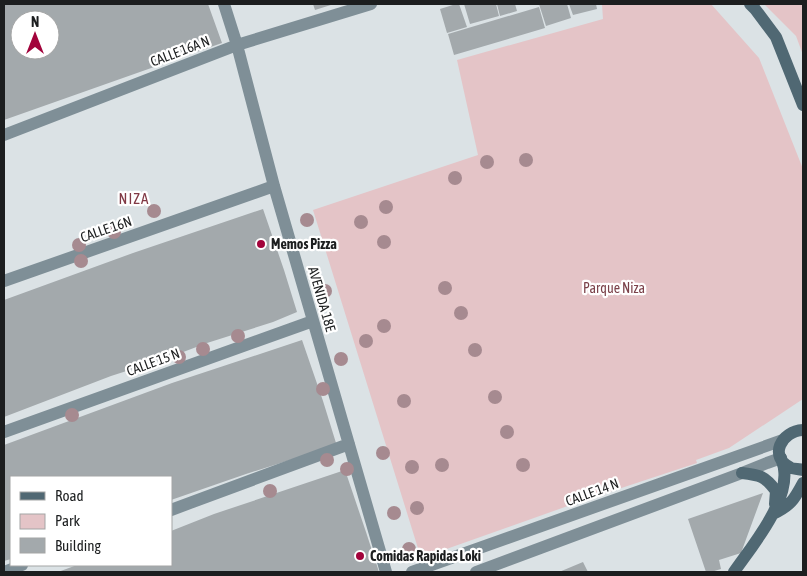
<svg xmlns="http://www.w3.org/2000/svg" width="807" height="576" font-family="'Asap Condensed',sans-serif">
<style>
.green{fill:#e4c4c7}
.building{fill:#a3a9ac;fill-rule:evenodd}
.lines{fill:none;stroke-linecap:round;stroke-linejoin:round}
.minor{stroke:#7f8f97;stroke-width:12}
.secondary{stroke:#506873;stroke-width:12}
.tree{fill:#a68a90}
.poi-dot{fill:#a2033b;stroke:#fff;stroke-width:2}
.labels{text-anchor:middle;stroke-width:4.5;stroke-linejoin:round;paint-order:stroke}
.street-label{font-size:14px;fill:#1c1e1f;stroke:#fff}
.poi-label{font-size:14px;font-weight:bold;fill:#1c1e1f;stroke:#fff;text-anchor:start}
.park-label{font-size:14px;fill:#7b424a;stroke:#fff}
.neighbourhood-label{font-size:15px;letter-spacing:1px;fill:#813945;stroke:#fff}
</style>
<rect width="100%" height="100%" fill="#dbe2e5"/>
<!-- green -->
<path class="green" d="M602,4H711L759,58L803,169V399L729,448L696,460L697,463L579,502L421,558L313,210L478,155L457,60L603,19Z
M764,4H803V55L796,36Z"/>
<!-- building -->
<path class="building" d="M4,4H208L222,43L4,120ZM20,20H50V50H20Z
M313,4H334L315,10Z
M456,4H459L467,27L447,33L440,9Z
M464,4H496L499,16L470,24Z
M497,4H515L517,11L500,16Z
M539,4H567L571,18L546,26Z
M569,4H596L597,9L573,15Z
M539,7L545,28L454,55L448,34Z
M263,209L284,270L297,312L273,322L207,343L170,357L111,376L4,417V300L133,253Z
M302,340L323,401L336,443L312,453L246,474L171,500V477H11V559L4,561V445L172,383Z
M345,470L366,532L379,572H58L77,565H171V531L214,514Z
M763,493L741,553L719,560L721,569L711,572H706L688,519Z
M583,562L588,572H559Z"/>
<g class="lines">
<!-- minor -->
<path class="minor" d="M224,4L237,45L274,186L386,572
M4,135L237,45L371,4
M4,281L274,186
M4,432L313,321
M171,510L349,444
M4,572L22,565
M412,572L783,440
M476,572L742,473L767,463L781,458"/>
<!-- secondary -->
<path class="secondary" d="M750,4L755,9L776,37L803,105
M803,430C781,431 768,457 791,468C795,469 800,469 803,470
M742,473C760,475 765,476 776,491L775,504
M773,514C791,505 794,500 803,483
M734,572C752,546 789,502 784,469C784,466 782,462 781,458"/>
</g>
<!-- trees -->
<g class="tree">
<circle cx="526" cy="160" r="7"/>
<circle cx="487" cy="162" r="7"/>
<circle cx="455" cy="178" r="7"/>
<circle cx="386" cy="207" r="7"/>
<circle cx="154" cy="211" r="7"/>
<circle cx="307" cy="220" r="7"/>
<circle cx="361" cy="222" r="7"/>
<circle cx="114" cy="232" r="7"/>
<circle cx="384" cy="242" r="7"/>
<circle cx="79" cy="245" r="7"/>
<circle cx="81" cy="261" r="7"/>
<circle cx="445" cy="288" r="7"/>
<circle cx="325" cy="291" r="7"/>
<circle cx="461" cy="313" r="7"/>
<circle cx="384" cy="326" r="7"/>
<circle cx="238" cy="336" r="7"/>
<circle cx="366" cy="341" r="7"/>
<circle cx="203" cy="349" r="7"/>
<circle cx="475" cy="350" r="7"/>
<circle cx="179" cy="357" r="7"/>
<circle cx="341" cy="359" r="7"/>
<circle cx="323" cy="389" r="7"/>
<circle cx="495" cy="397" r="7"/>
<circle cx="404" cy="401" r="7"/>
<circle cx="72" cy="415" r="7"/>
<circle cx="507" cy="432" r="7"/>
<circle cx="383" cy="453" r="7"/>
<circle cx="327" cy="460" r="7"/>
<circle cx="442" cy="465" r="7"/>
<circle cx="523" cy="465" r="7"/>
<circle cx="412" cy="467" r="7"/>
<circle cx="347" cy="469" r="7"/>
<circle cx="270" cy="491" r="7"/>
<circle cx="417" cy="508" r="7"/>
<circle cx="394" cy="513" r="7"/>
<circle cx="409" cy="549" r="7"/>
</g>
<!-- markers -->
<g class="poi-dot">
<circle cx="261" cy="244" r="5"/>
<circle cx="360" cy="556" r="5"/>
</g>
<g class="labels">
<!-- street labels -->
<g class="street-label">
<text transform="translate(180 51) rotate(-21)" y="5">CALLE 16A N</text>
<text transform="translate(106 229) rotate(-19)" y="5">CALLE 16N</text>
<text transform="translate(322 299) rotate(74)" y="5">AVENIDA 18E</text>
<text transform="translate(153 362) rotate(-20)" y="5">CALLE 15 N</text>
<text transform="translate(592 492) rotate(-20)" y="5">CALLE 14 N</text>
</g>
<!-- poi labels -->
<g class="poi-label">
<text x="271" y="249">Memos Pizza</text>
<text x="370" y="561">Comidas Rapidas Loki</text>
</g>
<!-- park labels -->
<g class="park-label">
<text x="614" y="293">Parque Niza</text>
</g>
<!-- neighbourhood labels -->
<g class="neighbourhood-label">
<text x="134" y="204">NIZA</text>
</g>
</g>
<!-- border -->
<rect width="807" height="576" fill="none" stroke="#1c1e1f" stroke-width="10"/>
<!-- legend -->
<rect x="10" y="476" width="162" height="90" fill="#ffffff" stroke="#a4a5a5"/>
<rect x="20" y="492" width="25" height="8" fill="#506873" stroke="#a4a5a5"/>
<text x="55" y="501" font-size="15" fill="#1c1e1f">Road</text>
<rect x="20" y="514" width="25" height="15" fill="#e4c4c7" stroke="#a4a5a5"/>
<text x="55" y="526" font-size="15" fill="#1c1e1f">Park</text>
<rect x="20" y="538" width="25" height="15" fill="#a3a9ac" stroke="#a4a5a5"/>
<text x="55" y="551" font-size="15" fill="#1c1e1f">Building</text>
<!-- north arrow -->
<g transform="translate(35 35)"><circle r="24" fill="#ffffff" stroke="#a4a5a5"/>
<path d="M0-4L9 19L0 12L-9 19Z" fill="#a2033b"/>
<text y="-8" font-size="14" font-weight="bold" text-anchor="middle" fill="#1c1e1f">N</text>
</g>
</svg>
